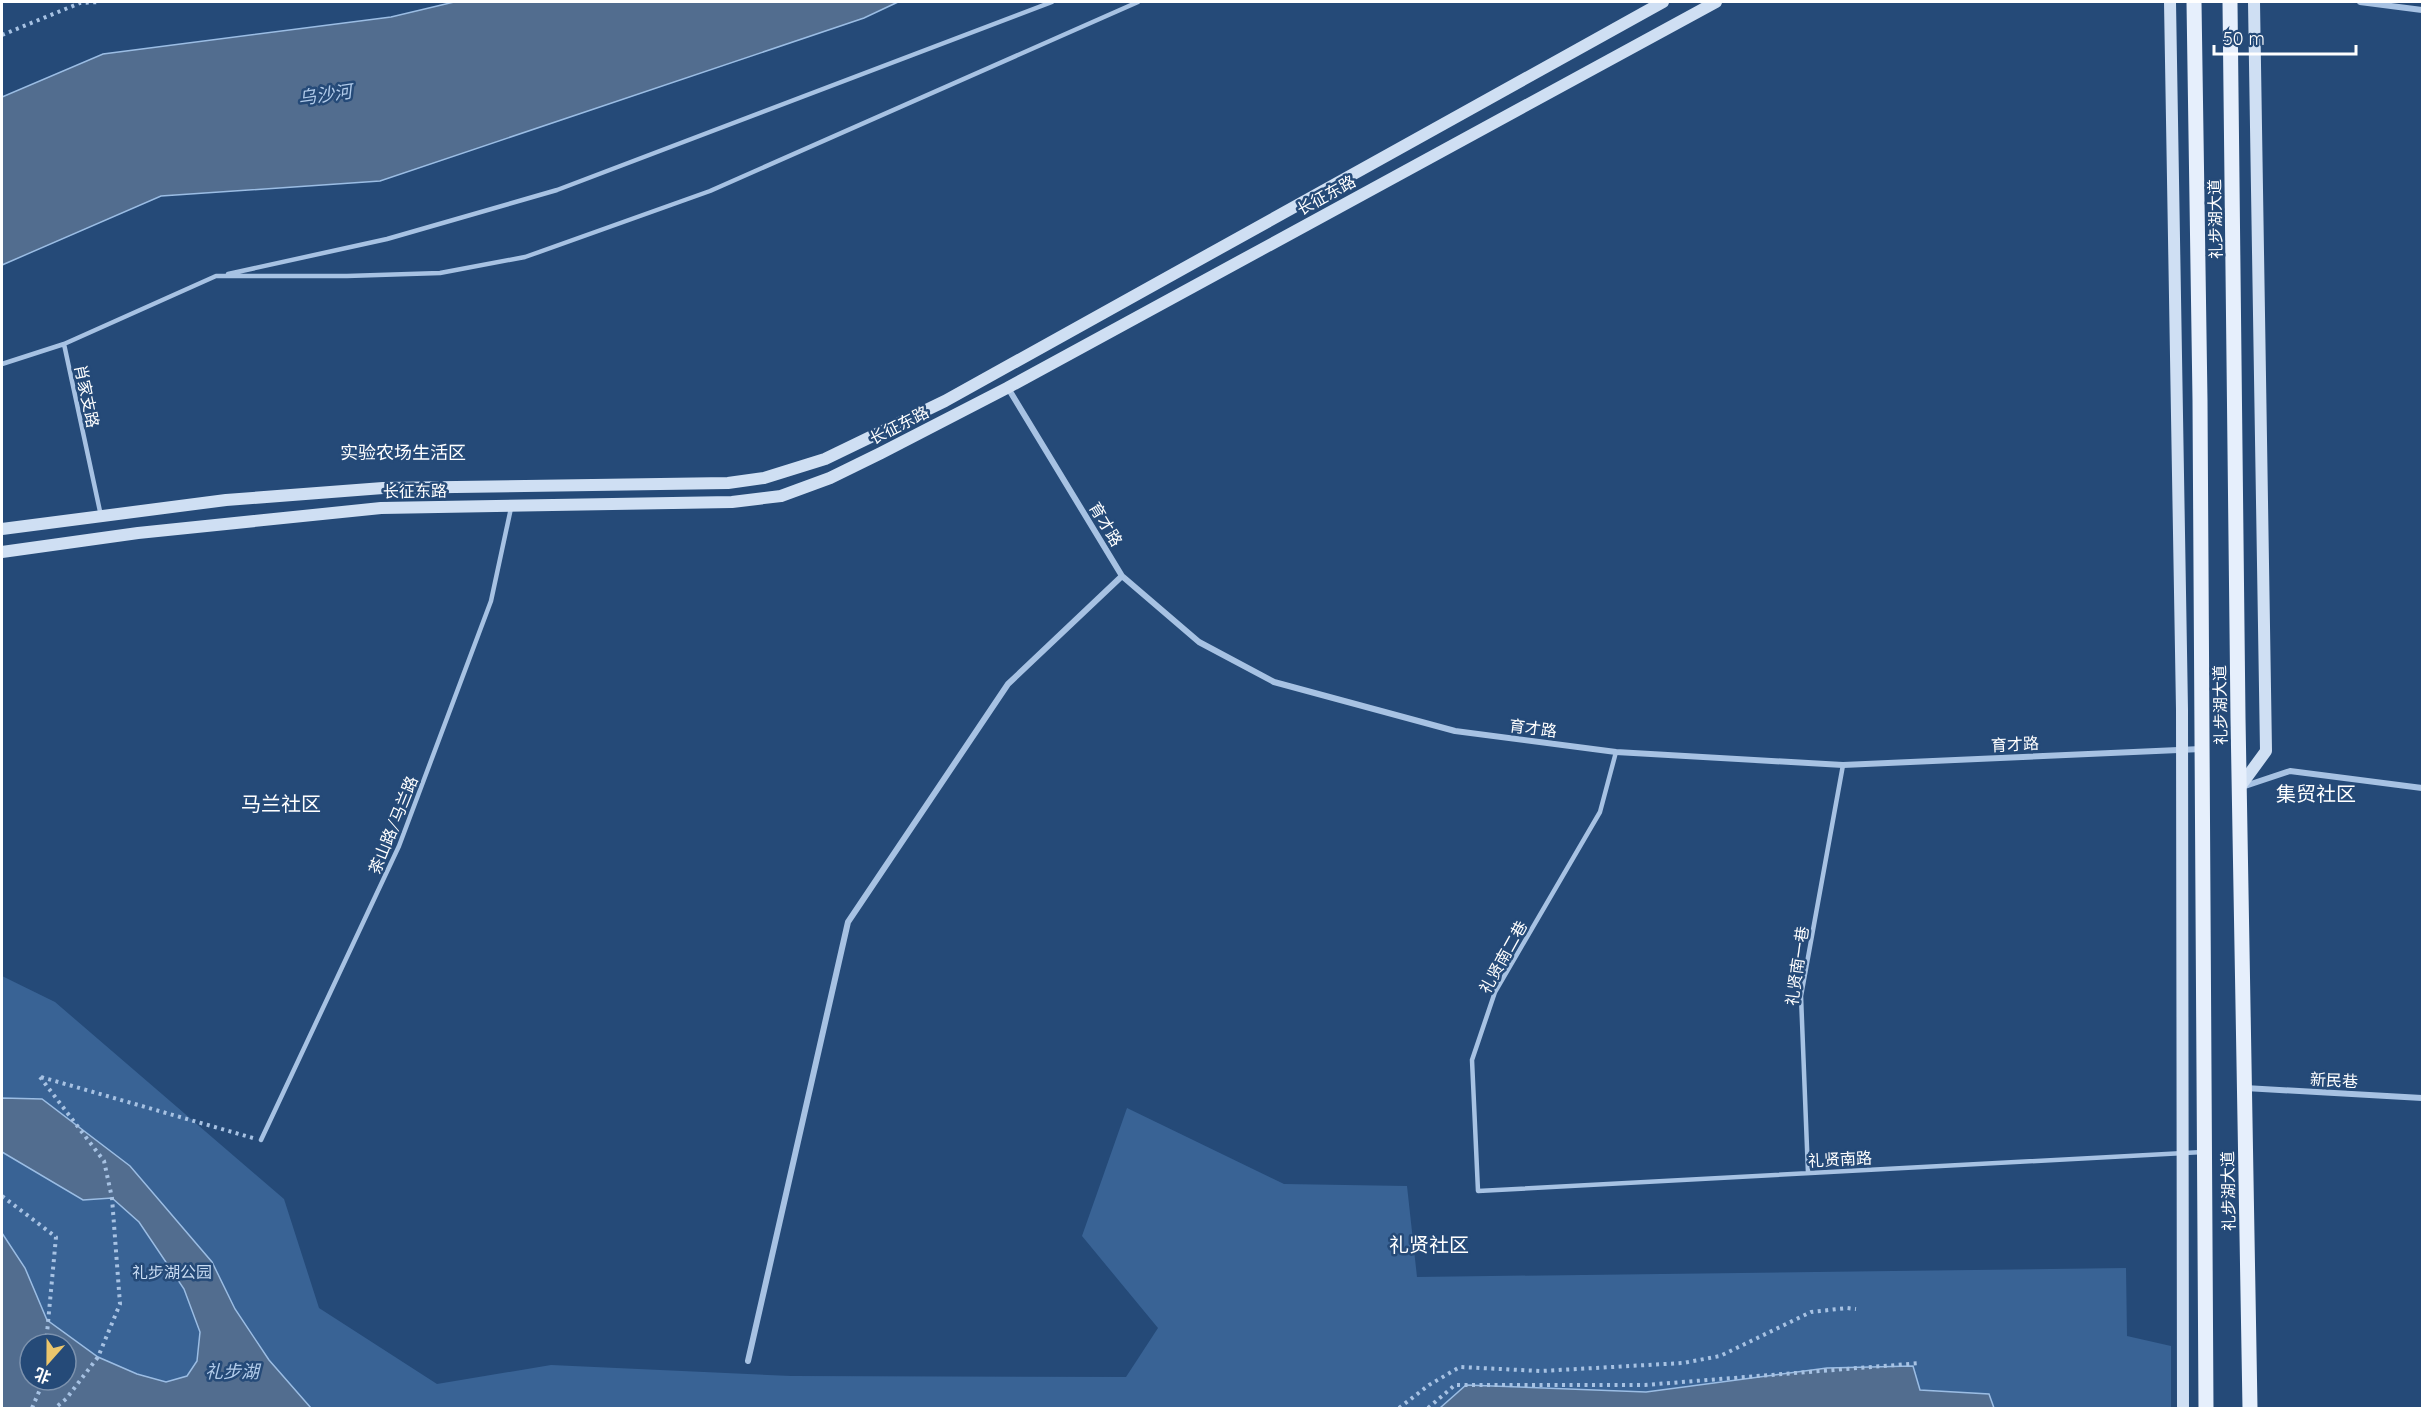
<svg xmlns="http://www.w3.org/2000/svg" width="2424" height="1410" font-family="Quicksand,'Noto Sans SC',sans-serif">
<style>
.green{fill:#396395;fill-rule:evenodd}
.water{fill:#526d8f;stroke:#9bbde4;stroke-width:1.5;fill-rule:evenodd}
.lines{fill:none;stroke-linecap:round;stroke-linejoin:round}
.path{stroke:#a7c2e3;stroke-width:4;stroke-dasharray:3 4.5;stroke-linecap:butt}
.lane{stroke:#a7c2e3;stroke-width:4.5}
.street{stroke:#a7c2e3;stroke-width:6}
.secondary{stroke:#cfdff3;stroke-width:12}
.primary{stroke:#e6effc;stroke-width:15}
.labels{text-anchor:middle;stroke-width:5;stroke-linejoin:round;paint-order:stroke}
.street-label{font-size:16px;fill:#fff;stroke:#254a78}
.park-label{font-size:16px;fill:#c9dcf3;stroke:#254a78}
.water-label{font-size:18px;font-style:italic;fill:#b2cceb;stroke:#254a78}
.neighbourhood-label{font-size:18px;fill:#fff;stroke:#254a78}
.quarter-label{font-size:20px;fill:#fff;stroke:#254a78}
</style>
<rect width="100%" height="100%" fill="#254a78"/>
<!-- green -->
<path class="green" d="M2,976L55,1002L284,1199L319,1308L437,1384L551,1365L791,1376L1126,1377L1158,1328L1082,1236L1127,1108L1284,1184L1407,1186L1417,1277L2126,1268L2127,1336L2171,1346V1408H2ZM30,1344H66V1380H30Z"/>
<!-- water -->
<path class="water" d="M454,2H898L864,18L380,181L161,196L2,265V97L103,54L391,17Z
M2,1098L42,1099L130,1166L212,1262L235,1309L269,1360L311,1408H2V1233L25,1268L47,1320L98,1357L137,1374L166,1382L187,1376L197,1361L200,1332L184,1289L139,1222L112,1198L83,1200L2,1152ZM30,1344H66V1380H30Z
M1913,1366L1920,1390L1989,1394L1994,1408H1440L1466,1385L1646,1392L1827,1368Z"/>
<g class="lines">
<!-- path -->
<path class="path" d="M2,35L80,3L99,2
M40,1077L104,1161L112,1198L120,1304L98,1357L66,1399L55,1408
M41,1077L253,1138
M2,1196L56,1237L46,1344
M32,1408L44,1380
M1399,1408L1429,1385L1460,1367L1541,1371L1683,1363L1720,1356L1811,1312L1847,1308L1856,1309
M1428,1408L1455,1385H1645L1921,1363"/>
<!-- lane -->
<path class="lane" d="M228,274L387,239L557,190L1052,2
M64,344L216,276H347L440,273L525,257L710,191L1138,2
M2,364L64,344L101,516
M1616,752L1600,812L1495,992L1472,1060L1478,1191L2203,1152
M261,1140L399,846L491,601L511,508
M1808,1173L1801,996L1843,765"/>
<!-- street -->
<path class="street" d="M2360,2L2422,10
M1008,388L1122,576L1199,642L1274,682L1455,731L1616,752L1843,765L2201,749
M2242,787L2290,771L2422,788
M2245,1088L2422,1098
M748,1361L848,922L1008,684L1122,576"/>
<!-- secondary -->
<path class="secondary" d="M2170,2L2182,710L2183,1408
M2,529L226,500L383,488L728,483L764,478L825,459L945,401L1663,2
M2,552L138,533L381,508L732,502L781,496L830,478L881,453L1007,388L1716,2
M2239,788L2266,751L2254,2"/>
<!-- primary -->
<path class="primary" d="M2194,2L2200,400L2206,1408
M2230,2L2238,718L2250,1408"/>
</g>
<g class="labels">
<!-- street labels -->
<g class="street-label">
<text transform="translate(1326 195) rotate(-29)" y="6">长征东路</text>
<text transform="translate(2215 219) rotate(-91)" y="6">礼步湖大道</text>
<text transform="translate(87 396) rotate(78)" y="6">肖家支路</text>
<text transform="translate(899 425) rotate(-27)" y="6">长征东路</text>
<text transform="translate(415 491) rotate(-1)" y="6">长征东路</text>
<text transform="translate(1106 524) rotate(59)" y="6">育才路</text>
<text transform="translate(2220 705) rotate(-91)" y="6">礼步湖大道</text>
<text transform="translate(1533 728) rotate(7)" y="6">育才路</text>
<text transform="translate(2015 744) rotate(-3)" y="6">育才路</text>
<text transform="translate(393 825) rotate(-68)" y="6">茶山路/马兰路</text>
<text transform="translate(1503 957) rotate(-61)" y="6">礼贤南二巷</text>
<text transform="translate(1797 966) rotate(-82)" y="6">礼贤南一巷</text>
<text transform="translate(2334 1080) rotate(3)" y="6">新民巷</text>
<text transform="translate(1840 1159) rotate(-3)" y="6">礼贤南路</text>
<text transform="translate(2228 1191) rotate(-91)" y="6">礼步湖大道</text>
</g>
<!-- park labels -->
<g class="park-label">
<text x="172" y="1278">礼步湖公园</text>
</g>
<!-- water labels -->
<g class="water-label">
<text transform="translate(325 95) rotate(-8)" y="6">乌沙河</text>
<text x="232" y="1378">礼步湖</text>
</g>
<!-- neighbourhood labels -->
<g class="neighbourhood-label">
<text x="403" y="459">实验农场生活区</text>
</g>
<!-- quarter labels -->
<g class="quarter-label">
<text x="2316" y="801">集贸社区</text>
<text x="281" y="811">马兰社区</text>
<text x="1429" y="1252">礼贤社区</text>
</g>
</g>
<!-- border -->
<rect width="2424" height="1410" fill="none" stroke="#ffffff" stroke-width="6"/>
<!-- north arrow -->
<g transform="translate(48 1362) rotate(201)"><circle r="28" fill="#254a78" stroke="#7c92ae" stroke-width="1.5"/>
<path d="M0-4.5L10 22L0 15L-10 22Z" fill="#ecc66c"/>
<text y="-9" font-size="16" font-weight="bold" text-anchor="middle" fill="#ffffff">北</text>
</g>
<!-- scale -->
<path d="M2214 45v9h142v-9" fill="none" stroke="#ffffff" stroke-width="3"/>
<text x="2223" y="45" font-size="18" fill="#ffffff" stroke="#254a78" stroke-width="4.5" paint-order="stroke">50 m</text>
</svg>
